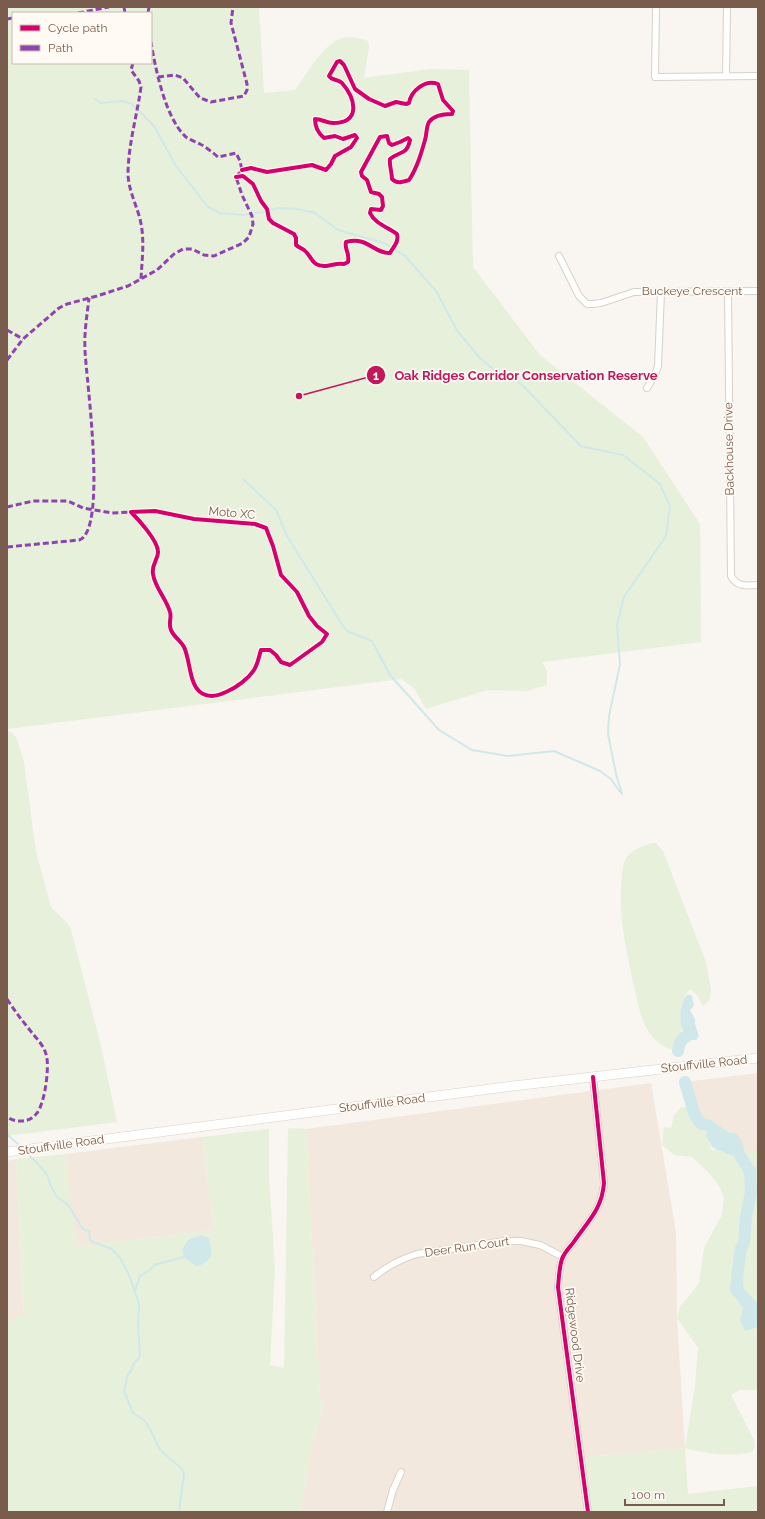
<svg xmlns="http://www.w3.org/2000/svg" width="765" height="1519" font-family="Raleway,sans-serif">
<style>
.residential{fill:#f2e8de}
.green{fill:#e7f0db;fill-rule:evenodd}
.water{fill:#d0e8ea}
.lines{fill:none;stroke-linecap:round;stroke-linejoin:round}
.stream{stroke:#d0e8ea;stroke-width:2}
.river{stroke:#d0e8ea;stroke-width:12}
.street-casing{stroke:#d7d1cb;stroke-width:8}
.secondary-casing{stroke:#d9d2cb;stroke-width:10}
.street{stroke:#fefefd;stroke-width:6}
.secondary{stroke:#fefefd;stroke-width:9}
.quiet{stroke:#8e44ad;stroke-width:3;stroke-dasharray:6 3;stroke-linecap:butt}
.cycleway-casing{stroke:#fffaf3;stroke-width:6}
.cycleway{stroke:#d6006c;stroke-width:4}
.labels{text-anchor:middle;stroke-width:3.5;stroke-linejoin:round;paint-order:stroke}
.street-label{font-size:12px;fill:#7a5c4d;stroke:#fffaf3}
.leader{fill:none;stroke:#c2185b;stroke-width:1.5}
.callout-dot{fill:#c2185b;stroke:#fffaf3;stroke-width:1.5}
.mark-label{font-size:12px;text-anchor:middle;font-weight:bold;fill:#fff}
.callout-label{font-size:13px;text-anchor:middle;font-weight:bold;fill:#c2185b;stroke:#fffaf3;stroke-width:3.5;stroke-linejoin:round;paint-order:stroke}
</style>
<rect width="100%" height="100%" fill="#f9f5f0"/>
<!-- residential -->
<path class="residential" d="M758,1073V1150L742,1156L733,1132L723,1131L714,1124H701L694,1113L685,1082Z
M651,1083L676,1232L677,1318L685,1448L577,1458L583,1512H300L312,1443L323,1405L320,1395L306,1129Z
M202,1137L214,1230L76,1247L65,1154Z
M16,1159L24,1315L7,1323V1161Z"/>
<!-- green -->
<path class="green" d="M7,7H259L264,93L295,90C308,73 325,38 349,37C355,37 362,39 368,41L369,47L364,78L430,69L469,70L473,267L540,355L643,437L700,524L701,642L542,662L547,671V685L527,691L487,690L426,709L414,688L401,679L7,729ZM13,13H151V63H13Z
M7,731L12,732L17,739L24,762L36,852L51,907L70,926L101,1046L117,1122L7,1136Z
M656,843L663,851L706,962L711,989L710,999L703,1006L698,996L690,989C678,1005 678,1024 686,1041L674,1050C662,1047 653,1040 647,1029C639,1015 637,997 633,982C626,948 619,919 621,885C622,877 622,868 625,860C630,850 645,844 656,843Z
M681,1107L692,1108L703,1126L712,1150L724,1147L737,1156L758,1150V1390H740L731,1395L754,1440L755,1447L752,1452C730,1457 706,1454 685,1448L688,1494L758,1486V1512H583L577,1458L685,1448L695,1386L698,1348L677,1318L680,1306L690,1295L699,1283L704,1248L722,1215L724,1198L719,1186L709,1173L692,1157L674,1155L662,1145L664,1127L671,1128L674,1115Z
M288,1128L306,1129L320,1395L323,1405L312,1443L300,1512H7V1323L24,1314L16,1159L65,1154L77,1247L214,1230L202,1137L269,1129V1177L275,1269L270,1365L284,1368Z"/>
<!-- water -->
<path class="water" d="M687,995H691L692,996L694,1006L690,1010L695,1019V1024L699,1036L696,1040C677,1041 677,1005 687,995Z
M708,1124H714C717,1126 720,1130 724,1131C728,1133 732,1131 736,1134C742,1138 749,1156 739,1158C737,1158 716,1149 712,1147L706,1136Z
M200,1235L209,1238L212,1254C208,1261 204,1265 196,1266L184,1257L182,1250L188,1240Z
M737,1281L758,1304V1327L745,1331L740,1320C741,1315 743,1311 743,1306C741,1296 728,1299 730,1284Z"/>
<g class="lines">
<!-- stream -->
<path class="stream" d="M95,99L101,103L122,101L132,104L154,126L176,166L208,207L220,213L243,215L263,212L279,208L297,209L315,213L338,230L384,243L405,256L436,291L458,332L480,358L499,374L520,383L581,446L623,455L660,484L670,506L666,536L624,597L617,625L620,664L609,716L608,734L616,774L622,794
M243,479L276,510L287,536L343,626L347,631L372,641L390,675L439,730L472,750L508,756L554,751L600,771L611,779L620,792
M7,1134L19,1145
M29,1155L38,1164L47,1175L51,1186L57,1197L68,1205L83,1229L89,1231L90,1240L93,1242L112,1249L120,1258L129,1275L139,1304L138,1327L140,1353L139,1358L133,1365L131,1371L128,1374L124,1391L133,1413L145,1421L151,1431L160,1450L182,1469L184,1474L179,1512
M750,1171L758,1167
M135,1291L140,1276L150,1270L154,1265L184,1257"/>
<!-- river -->
<path class="river" d="M678,1051C679,1045 680,1039 686,1037
M685,1082L694,1113L701,1124L707,1125L732,1142L750,1172L751,1192L746,1217L744,1243L741,1248L738,1270L737,1281L738,1291L758,1319"/>
<!-- street casing -->
<g class="street-casing">
<path id="street" d="M656,7L655,77L758,76
M726,76L727,7
M559,256L579,296L587,304H593L601,303L634,292L758,291
M728,291L731,576C737,587 746,586 758,585
M647,388L655,375L658,366L661,292
M374,1277C387,1266 401,1259 417,1254L505,1241H521L540,1245L563,1257
M387,1512L393,1490L401,1472
M588,1512L558,1287C559,1277 559,1268 562,1259C564,1253 569,1248 573,1243C587,1222 602,1210 604,1183L593,1077"/>
</g>
<!-- secondary casing -->
<g class="secondary-casing">
<path id="secondary" d="M7,1152L513,1086L758,1058"/>
</g>
<!-- street -->
<use href="#street" class="street"/>
<!-- secondary -->
<use href="#secondary" class="secondary"/>
<!-- quiet -->
<path class="quiet" d="M124,7L125,13
M78,13L109,7
M148,13L149,7
M7,19L13,18
M133,63L131,70L139,81L141,87C137,116 128,145 128,175C129,191 136,204 140,219C145,239 142,259 141,279
M158,77L175,75L183,78L200,98L211,102L244,96L247,90V84L231,23L233,7
M7,330L23,339
M7,360L23,339L59,308L67,304L97,296L128,286L157,270L174,254L183,249H192L204,255L214,256L243,243L249,237L253,224L252,216L242,195L236,177L242,170L240,161L236,153L218,157C212,152 206,147 200,144C195,141 188,140 184,135C165,116 155,67 151,42
M7,507L33,501H68L83,508L112,513L131,512
M7,547L79,540C108,531 86,378 85,350C84,332 87,316 89,298
M7,999C14,1010 21,1019 29,1029C35,1037 43,1044 46,1054C50,1065 45,1103 37,1113C30,1123 16,1123 7,1117"/>
<!-- cycleway casing -->
<g class="cycleway-casing">
<path id="cycleway" d="M236,177L243,176L253,184L261,201L267,209L269,219L273,223L294,234L296,238V245C299,248 302,248 304,250C313,257 311,267 326,266C334,265 336,263 344,264L348,262C350,253 344,249 346,242C368,236 374,254 390,253C394,246 399,242 397,234C388,227 375,224 370,213L371,209L381,210L383,206L382,197L379,194L371,192L367,180L362,176L361,172L380,137L387,136L389,143L392,145L400,142L408,138L410,140C407,155 400,151 390,159C389,165 392,172 392,179C397,184 402,182 409,180C417,168 421,154 425,140C427,134 426,127 429,122C434,115 444,114 452,114L453,111L443,100L438,84C425,79 411,91 409,103L406,104L396,102L385,106L369,99L355,89L344,65L340,61L337,62L329,76C332,81 338,79 342,83C356,99 361,123 333,123C326,123 322,119 315,119C315,127 318,133 324,138L335,136L343,139L355,135L357,138L351,147L335,156L331,164L326,170L312,165L267,172L251,168L242,170
M155,511L194,519L255,524L266,528L273,546L281,575L297,592L309,616L317,626L327,634L322,642L290,665L281,662L276,655L270,650H261C259,656 258,664 254,670C248,679 236,688 226,692C218,696 208,698 200,692C189,683 190,659 184,647C181,641 173,636 171,630C168,624 172,617 170,612C166,598 155,588 153,574C151,564 159,559 158,551C157,540 139,520 131,512Z
M588,1512L558,1287C559,1277 559,1268 562,1259C564,1253 569,1248 573,1243C587,1222 602,1210 604,1183L593,1077"/>
</g>
<!-- cycleway -->
<use href="#cycleway" class="cycleway"/>
</g>
<g class="labels">
<!-- street labels -->
<g class="street-label">
<text x="692" y="295">Buckeye Crescent</text>
<text transform="translate(729 449) rotate(-91)" y="4">Backhouse Drive</text>
<text transform="translate(232 513) rotate(5)" y="4">Moto XC</text>
<text transform="translate(704 1064) rotate(-6)" y="4">Stouffville Road</text>
<text transform="translate(382 1103) rotate(-7)" y="4">Stouffville Road</text>
<text transform="translate(61 1145) rotate(-8)" y="4">Stouffville Road</text>
<text transform="translate(467 1247) rotate(-8)" y="4">Deer Run Court</text>
<text transform="translate(575 1335) rotate(83)" y="4">Ridgewood Drive</text>
</g>
</g>
<!-- callouts -->
<path class="leader" d="M299 396L376 375"/>
<g class="callout-dot">
<circle cx="299" cy="396" r="4"/>
<circle cx="376" cy="375" r="10"/>
</g>
<g class="mark-label">
<text x="376" y="380">1</text>
</g>
<g class="callout-label">
<text x="526" y="380">Oak Ridges Corridor Conservation Reserve</text>
</g>
<!-- border -->
<rect width="765" height="1519" fill="none" stroke="#7a5c4d" stroke-width="16"/>
<!-- legend -->
<rect x="12" y="12" width="140" height="52" fill="#fffaf3" stroke="#cabbb1"/>
<rect x="20" y="25" width="20" height="6" fill="#d6006c" stroke="#cabbb1"/>
<text x="48" y="32" font-size="12" fill="#7a5c4d">Cycle path</text>
<rect x="20" y="45" width="20" height="6" fill="#8e44ad" stroke="#cabbb1"/>
<text x="48" y="52" font-size="12" fill="#7a5c4d">Path</text>
<!-- scale -->
<path d="M625 1499v6h99v-6" fill="none" stroke="#7a5c4d" stroke-width="2"/>
<text x="631" y="1499" font-size="12" fill="#7a5c4d" stroke="#fffaf3" stroke-width="3" paint-order="stroke">100 m</text>
</svg>
